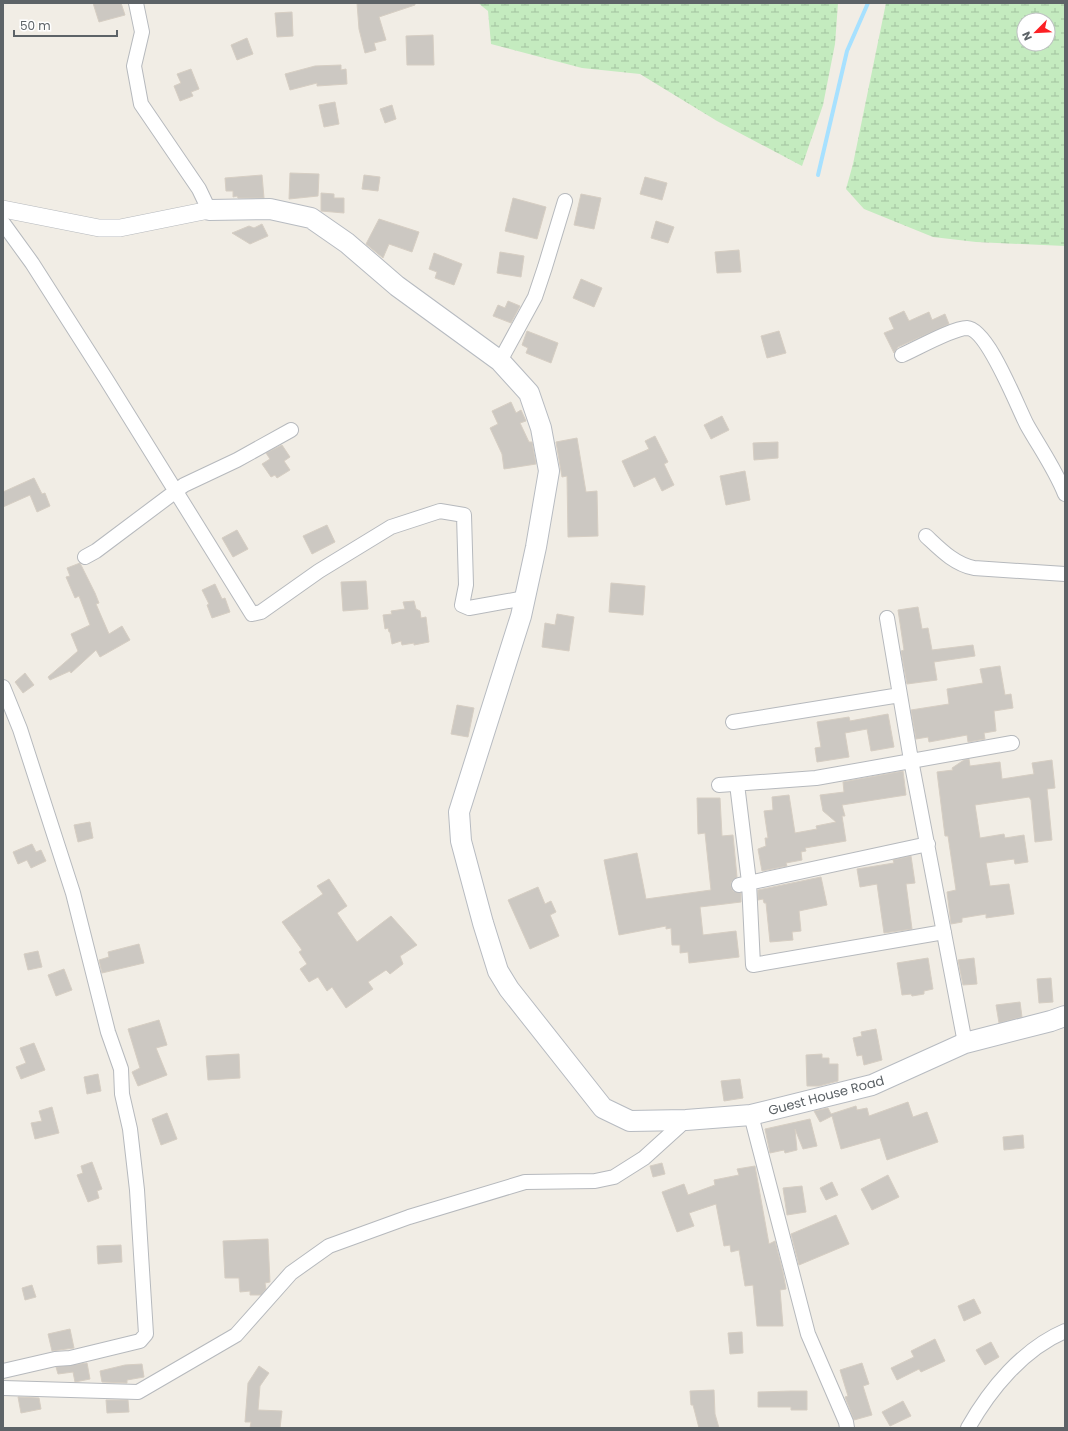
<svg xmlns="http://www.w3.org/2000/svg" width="1068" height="1431" font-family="Poppins,sans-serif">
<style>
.wetland{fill:url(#wetland-marsh);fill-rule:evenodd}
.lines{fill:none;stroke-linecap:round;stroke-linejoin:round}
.stream{stroke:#a7e1ff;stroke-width:4}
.building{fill:#ccc8c2;stroke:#d6cec3}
.minor-casing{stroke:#b6b9bd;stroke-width:16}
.tertiary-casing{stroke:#b6b9bd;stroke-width:18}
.secondary-casing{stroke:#b7bbc1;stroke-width:22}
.minor{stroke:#fff;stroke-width:14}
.tertiary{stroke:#fff;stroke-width:17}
.secondary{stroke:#fff;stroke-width:20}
.labels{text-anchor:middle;stroke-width:4;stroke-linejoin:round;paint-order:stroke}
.street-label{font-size:13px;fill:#5d6367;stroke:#fff}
</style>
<defs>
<pattern id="wetland-marsh" width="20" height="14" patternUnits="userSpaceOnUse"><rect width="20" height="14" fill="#c4ebbf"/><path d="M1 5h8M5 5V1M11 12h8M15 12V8" fill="none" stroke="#a2c29f"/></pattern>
</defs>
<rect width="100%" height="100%" fill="#f1ede5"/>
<!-- wetland -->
<path class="wetland" d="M478,3H838L835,44L823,105L802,166L717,121L640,74L582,68L491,44L488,11Z
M886,3H1065V246L976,242L933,237L864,209L846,189L853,164ZM1024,20H1048V44H1024Z"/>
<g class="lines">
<!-- stream -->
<path class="stream" d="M818,175L847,51L868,3"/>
</g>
<!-- building -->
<path class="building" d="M93,3H121L125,15L99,22Z
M357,3H415V5L379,17L386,40L374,43L376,50L365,53L359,29Z
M292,12L293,36L277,37L275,13Z
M433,35L434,65H407L406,36Z
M247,38L253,54L237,60L231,45Z
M341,65V70L346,69L347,84L317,86V83L290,90L285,74L315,66Z
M191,69L199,89L191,92L193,96L180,101L174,86L181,83L177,74Z
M335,102L339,124L324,127L319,105Z
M392,105L396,119L385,123L380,109Z
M290,173L319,174L318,196L289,199Z
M262,175L264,198H238L237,196L233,197V191H226L225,178Z
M364,175L380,177L378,191L362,189Z
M645,177L667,183L662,200L640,194Z
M321,193L334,194V198H344V213L321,211Z
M581,194L601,198L594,229L574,225Z
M513,198L546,207L537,239L505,231Z
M379,219L419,232L412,252L389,244L383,258L366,244Z
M656,221L674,227L668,243L651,238Z
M262,224L268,236L250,244L232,233L249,226L254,228Z
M739,250L741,272L717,273L715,252Z
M500,252L524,256L521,277L497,273Z
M434,253L462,264L454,285L435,278L437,272L429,269Z
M581,279L602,288L594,307L573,298Z
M508,301L520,306L511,323L493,316L498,305L505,308Z
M904,311L909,321L929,312L932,320L945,314L949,324L898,347L894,353L884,333L894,329L889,318Z
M527,331L558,343L551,363L526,353L528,348L522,345Z
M779,331L786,353L767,358L761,336Z
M511,402L516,413L521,410L526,421L520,423L529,442H532L536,464L504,469L502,454L490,428L498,424L492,411Z
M722,416L729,430L711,439L704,425Z
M655,436L668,462L664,464L674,485L662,491L655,477L634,487L622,461L649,449L645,441Z
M577,438L586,492L597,491L598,536L568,537L567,476L562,477L556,442Z
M778,442V458L754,460L753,443Z
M282,445L290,457L284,461L290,470L277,478L275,475L271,477L262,464L270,459L266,453Z
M745,471L750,500L726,505L720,476Z
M34,478L42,494L45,493L50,506L37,512L30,495L3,507V492Z
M327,525L335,542L312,554L303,536Z
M237,530L248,549L233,557L222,538Z
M80,563L95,593L99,603L96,604L109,634L122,626L130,640L100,657L96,650L71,673L70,671L50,680L48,677L78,651L71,634L90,625L79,596L75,598L66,577L70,576L67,568Z
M366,581L368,609L343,611L341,582Z
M611,583L645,586L643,615L609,612Z
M215,584L222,599L225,598L230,612L212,618L207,605L209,604L202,590Z
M414,601L416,609L420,611L421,618L426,617L429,642L414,645V643L402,645L401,641L392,644L390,632H389L388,628L385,629L383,615L392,614L391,611L405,609L403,602Z
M918,607L922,629L928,628L932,650L973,645L975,656L934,662L937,680L907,684L901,651L904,650L898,610Z
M557,614L574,617L569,651L542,647L545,623L555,625Z
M1000,666L1005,695L1011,694L1013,708L994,711L996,731L984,733L985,739L968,742L967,735L929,742L928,737L916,739L911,710L949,704L947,689L983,683L980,669Z
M25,673L34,685L23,693L15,682Z
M457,705L474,708L468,737L451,734Z
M888,714L894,747L871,751L867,729L845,733L849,757L817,762L815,748L821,747L817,722L849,717L850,721Z
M969,759L970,766L1000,762L1002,779L1034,774L1032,763L1052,760L1055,788L1047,789L1052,840L1035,842L1031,800L1029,797L975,805L980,838L1004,834L1005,838L1024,835L1028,862L1015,864L1014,859L986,863L990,886L1009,884L1014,914L986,918V914L962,918V922L951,924L947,892L956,890L948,836H945L937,772L953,770L952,768L964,760Z
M903,771L906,795L842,805L845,816H842L846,841L805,848L806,851L801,852L802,860L786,863L787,866L762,871L758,849L766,846L765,838H768L764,811L773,810L772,797L789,795L795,833L817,829L816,826L836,822L823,811L820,795L844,792L843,782Z
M697,798H720L722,836L733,835L737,877L731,882V886L733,891L741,893V902L700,907L703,935L736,931L739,957L689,963L688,952L680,953V945H672L671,928L666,929V926L619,935L604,860L637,853L646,899L711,890L705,833L698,834Z
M90,822L93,838L78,842L74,825Z
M32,844L36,852L41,850L46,861L31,868L27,860L18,864L13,852Z
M911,856L915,883L906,884L912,929L884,933L877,884L860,887L857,869L894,863L893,860Z
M821,877L827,905L799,911L801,931L792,932L793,940L770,942L766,903H764L763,899L758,900V890Z
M329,879L347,906L337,913L357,942L391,916L417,945L400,956L403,964L390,974L386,970L368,982L373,989L346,1008L332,987L327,991L318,977L309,982L300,969L307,964L299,952L302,950L282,922L323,894L317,886Z
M538,887L545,904L551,901L556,912L550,915L559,936L530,949L508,900Z
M139,944L144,963L102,973L99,960L109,957L108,952Z
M38,951L42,967L28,970L24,954Z
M928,958L933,989L924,991V994L912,996L911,994L902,995L897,963Z
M974,958L977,984L963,985L958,960Z
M64,969L72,990L56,996L48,975Z
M1051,978L1053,1002L1039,1003L1037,979Z
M1020,1002L1022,1017L999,1023L996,1005Z
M159,1020L167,1045L156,1048L167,1075L138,1086L132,1072L140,1068L128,1029Z
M876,1029L882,1060L864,1065L862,1055L857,1056L853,1038L862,1036L861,1032Z
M34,1043L45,1070L21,1079L16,1067L26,1063L20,1048Z
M239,1054L240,1078L208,1080L206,1056Z
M822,1054V1058H829V1064H838V1081L819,1086H807L806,1055Z
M98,1074L101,1091L87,1094L84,1077Z
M740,1079L743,1098L724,1101L721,1081Z
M908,1102L913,1117L927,1112L938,1142L887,1160L880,1138L841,1149L832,1116L820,1122L814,1111L828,1108L831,1114L856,1106L857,1110L867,1108L869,1116Z
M52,1107L59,1133L35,1139L31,1123L42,1121L39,1111Z
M167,1113L177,1139L161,1145L152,1119Z
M810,1119L817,1146L803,1149L795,1129L797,1150L785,1153L784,1150L770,1153L765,1129Z
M1023,1135L1024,1148L1004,1150L1003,1137Z
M92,1162L102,1189L97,1191L99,1198L88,1202L77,1175L83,1173L81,1166Z
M662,1163L665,1174L653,1177L650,1166Z
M755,1166L769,1244L775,1241L783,1272L786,1289L780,1290L783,1326H757L753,1285L745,1286L739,1250L731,1252L730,1245L724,1246L716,1204L689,1213L694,1226L677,1232L662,1192L684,1184L688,1195L715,1185L714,1180L739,1175L737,1169Z
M888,1175L899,1197L872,1210L861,1189Z
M832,1182L838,1195L826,1200L820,1188Z
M802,1186L806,1212L787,1215L783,1188Z
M836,1215L849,1244L799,1265L791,1234Z
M268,1239L270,1282L265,1283L266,1289L261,1295H250V1291L240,1292L239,1278H225L223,1241Z
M121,1245L122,1262L98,1264L97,1246Z
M32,1285L36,1297L25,1300L22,1288Z
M974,1299L981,1313L964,1321L958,1306Z
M70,1329L74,1348L52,1351L48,1334Z
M742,1332L743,1353L730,1354L728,1333Z
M935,1339L945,1361L921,1372L919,1369L897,1380L891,1368L914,1357L911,1351Z
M991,1342L999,1357L985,1365L976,1350Z
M87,1363L90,1379L75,1382L73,1372L58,1374L56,1367Z
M862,1363L869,1384L863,1386L872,1415L854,1420L845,1397L848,1396L840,1370Z
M142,1364L144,1377L127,1380V1383L102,1382L100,1371L125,1365Z
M259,1366L269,1373L260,1386L258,1410L282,1411L280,1428H250L251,1422H245L248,1383Z
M714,1390L715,1414L719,1428H699L693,1405H691L690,1391Z
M791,1391H807V1410H791V1407H758V1392Z
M18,1397L39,1398L41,1409L21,1413Z
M106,1400H128L129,1412L107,1413Z
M903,1401L911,1416L890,1426L882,1412Z"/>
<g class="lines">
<!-- minor casing -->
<g class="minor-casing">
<path id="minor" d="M136,3L142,32L134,66L141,104L199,189L209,210
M3,223L32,263L106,379L252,614L261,612L319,571L391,527L440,511L464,515L466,585L462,605L469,608L525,598
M902,355C916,349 953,328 967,328C988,329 1017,406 1027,425C1040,448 1055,469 1065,494
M500,361L535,297L545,267L565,201
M926,536C940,549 954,564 974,568L1065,574
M85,557L96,551L184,485L237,460L291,430
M887,618L911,760L965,1043
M3,687L20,729L73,893L108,1032L121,1069L122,1094L130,1129L137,1190L146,1334L140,1341L70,1358L55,1359L3,1371
M733,722L900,695
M737,784L749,882L753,965L944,932
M719,785L816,778L1012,743
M739,885L928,844
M751,1115L808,1334L846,1422L847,1428
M3,1388L138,1392L236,1335L291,1273L329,1246L409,1217L525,1182L595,1181L614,1177L644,1158L686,1120
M968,1428C990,1389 1023,1349 1065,1331"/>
</g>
<!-- tertiary casing -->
<g class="tertiary-casing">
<path id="tertiary" d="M3,209L99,228H120L209,210"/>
</g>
<!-- secondary casing -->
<g class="secondary-casing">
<path id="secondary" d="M209,210L270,209L311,218L347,243L397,286L500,361L529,393L541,428L549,471L536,547L521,616L459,812L461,841L483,923L498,971L509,989L603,1108L630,1121L686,1120L751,1115L872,1085L965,1043L1051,1021L1065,1016"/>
</g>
<!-- minor -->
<use href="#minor" class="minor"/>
<!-- tertiary -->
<use href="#tertiary" class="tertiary"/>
<!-- secondary -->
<use href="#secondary" class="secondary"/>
</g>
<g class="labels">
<!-- street labels -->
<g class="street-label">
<text transform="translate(826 1095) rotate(-15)" y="5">Guest House Road</text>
</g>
</g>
<!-- border -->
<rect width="1068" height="1431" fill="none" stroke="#5d6367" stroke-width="8"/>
<!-- north arrow -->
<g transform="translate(1036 32) rotate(246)"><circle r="19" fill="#ffffff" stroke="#bec1c2"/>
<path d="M0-3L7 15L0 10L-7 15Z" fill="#fc2024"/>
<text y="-6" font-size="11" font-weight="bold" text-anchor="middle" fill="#5d6367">N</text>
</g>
<!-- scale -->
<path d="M14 30v6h103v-6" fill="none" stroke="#5d6367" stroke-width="2"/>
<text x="20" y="30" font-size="12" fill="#5d6367" stroke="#ffffff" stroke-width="3" paint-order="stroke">50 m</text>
</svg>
